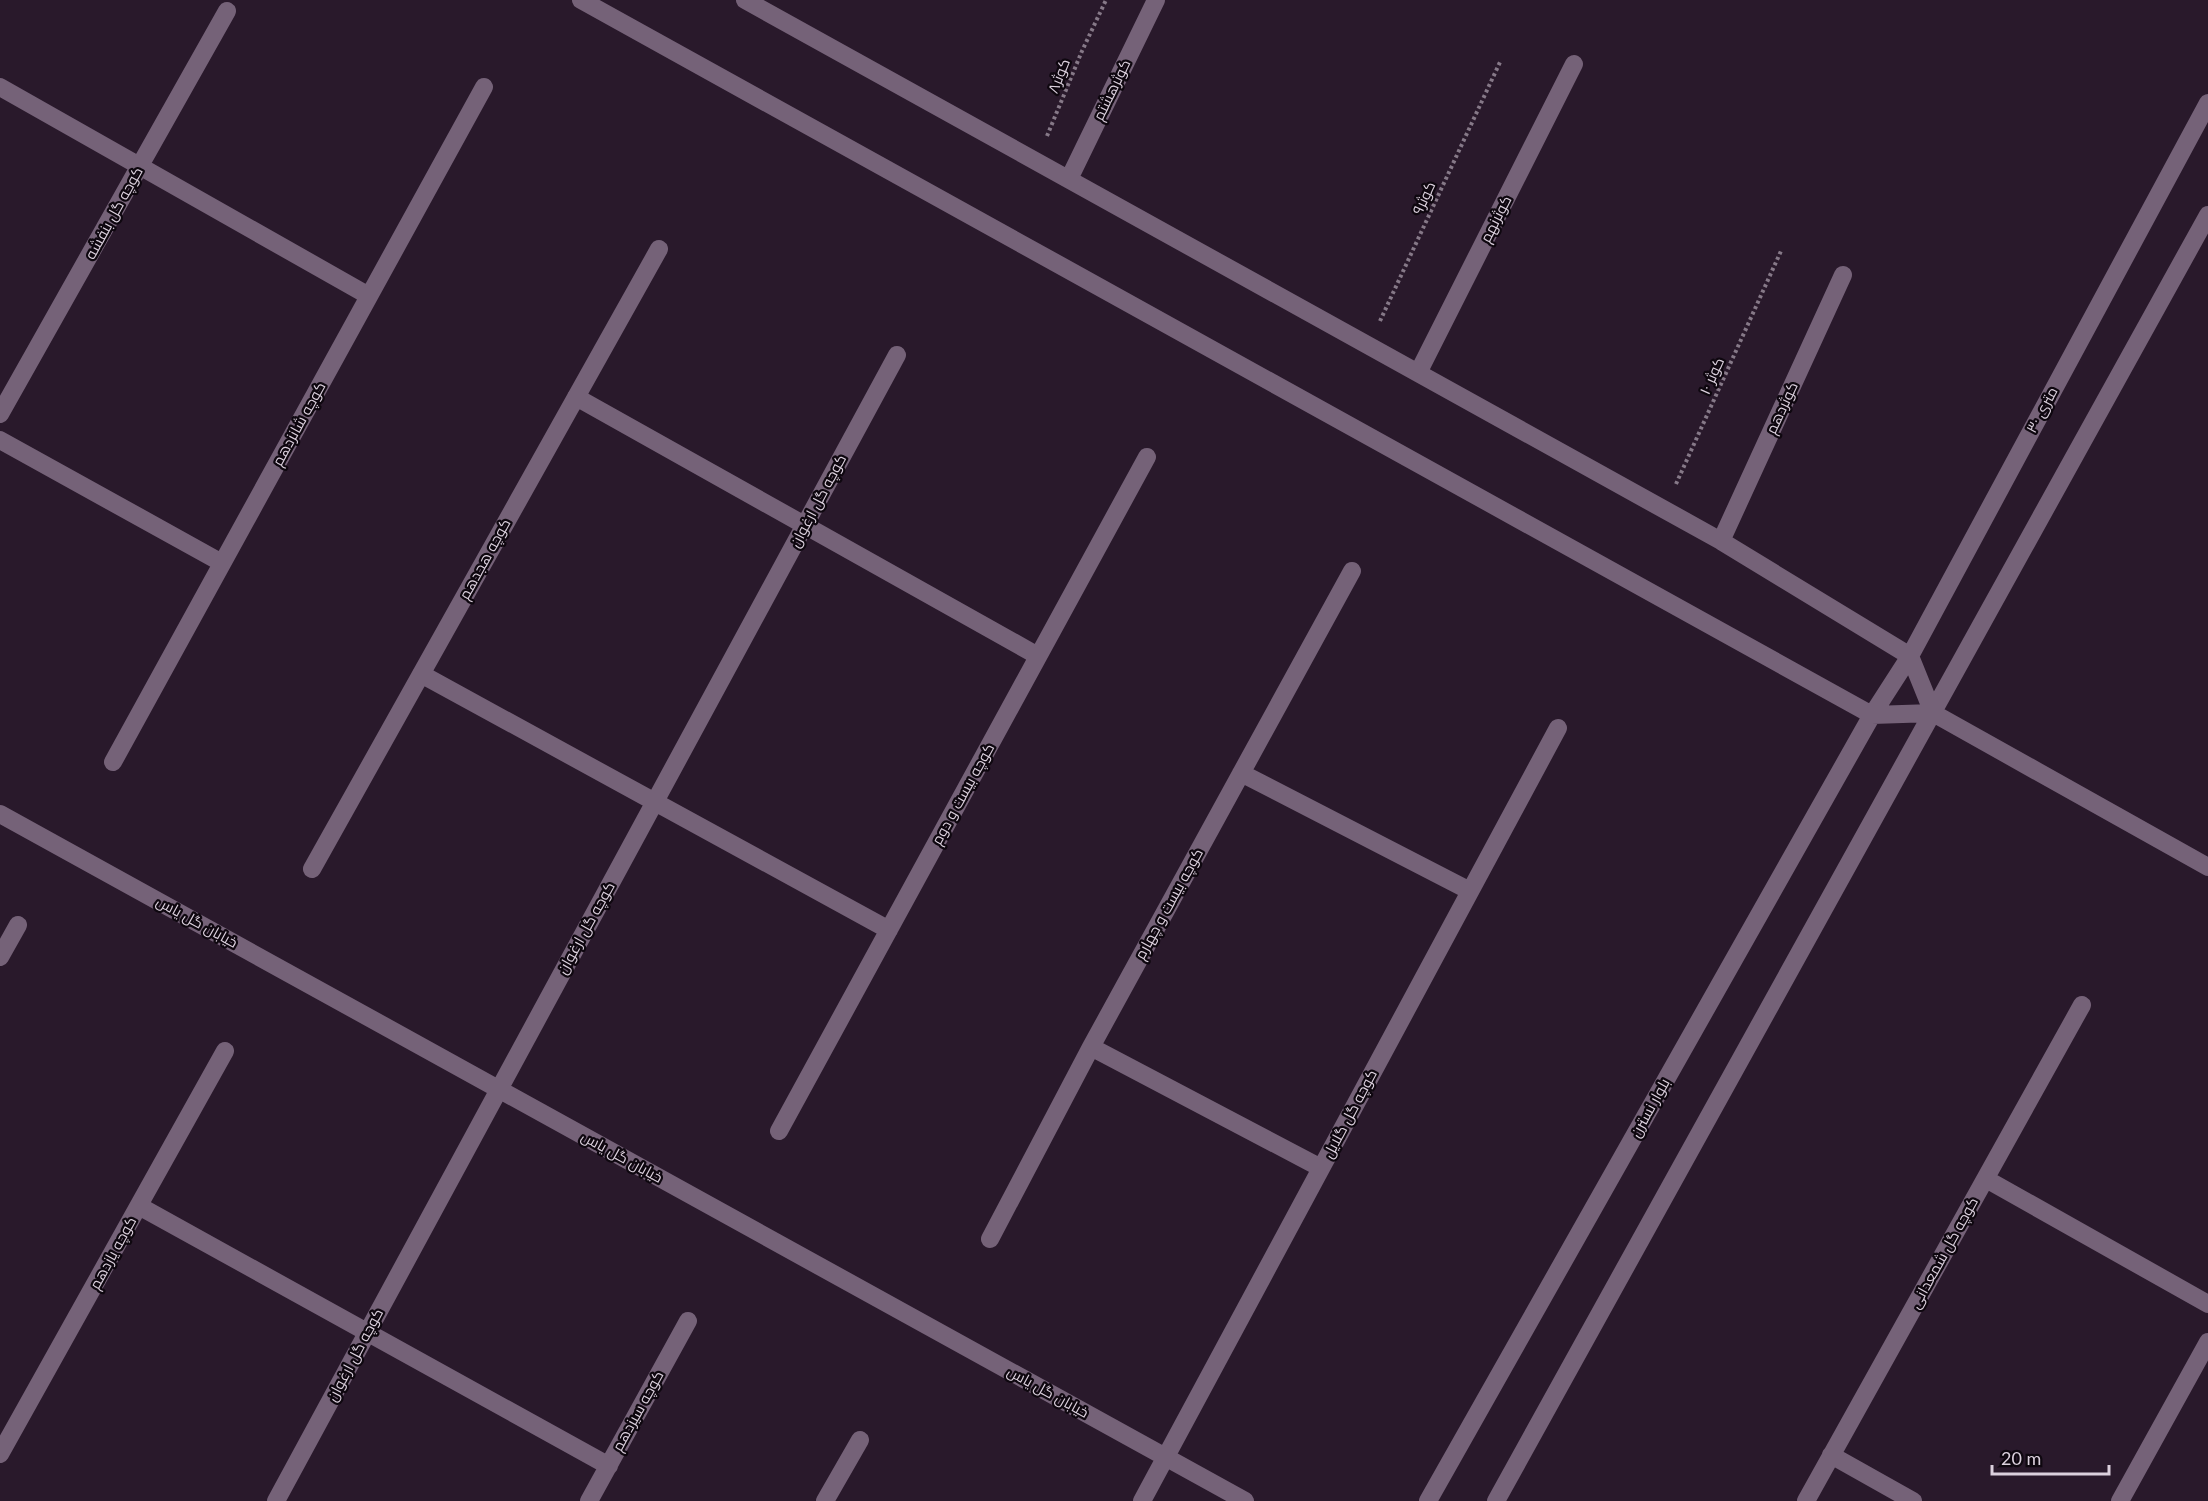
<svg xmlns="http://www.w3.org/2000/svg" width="2208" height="1501" font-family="Lato,Cairo,sans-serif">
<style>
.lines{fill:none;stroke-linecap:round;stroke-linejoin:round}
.path{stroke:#867988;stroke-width:4;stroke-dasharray:3 3;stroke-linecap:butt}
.minor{stroke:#756278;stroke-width:18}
.labels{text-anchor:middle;stroke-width:4.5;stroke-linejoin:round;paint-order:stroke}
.street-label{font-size:15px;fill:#dbd0dd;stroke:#0e070f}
</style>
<rect width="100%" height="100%" fill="#29192b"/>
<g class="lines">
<!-- path -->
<path class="path" d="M1047,136L1082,51L1106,0
M1380,321L1501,60
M1676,484L1781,251"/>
<!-- minor -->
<path class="minor" d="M581,0L1872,715L1933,713L2208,867
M745,0L1721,541L1910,656L1933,713
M0,87L369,296
M1069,179L1156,0
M1418,373L1574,64
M576,397L1038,656
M0,414L227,11
M0,440L222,563
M1721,541L1843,275
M421,674L889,930
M113,762L484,87
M1241,773L1470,891
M0,814L1245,1501
M312,869L659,249
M0,957L18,925
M1091,1047L1321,1168
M779,1131L1147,457
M1986,1179L2208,1304
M139,1206L609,1466
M990,1239L1091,1047L1352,571
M0,1454L225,1051
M1831,1455L1913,1501
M276,1501L897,355
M589,1501L688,1321
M825,1501L860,1440
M1142,1501L1558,728
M1428,1501L1872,715L1910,656L2208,103
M1496,1501L2208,215
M1806,1501L2082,1005
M2120,1501L2208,1342"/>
</g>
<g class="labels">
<!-- street labels -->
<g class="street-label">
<text transform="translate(1059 76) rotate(-68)" y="5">کوثر۸</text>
<text transform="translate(1112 90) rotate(-64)" y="5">کوثرهشتم</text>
<text transform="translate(1424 198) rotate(-65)" y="5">کوثر۹</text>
<text transform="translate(114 213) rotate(-61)" y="5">کوچه گل بنفشه</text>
<text transform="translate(1496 219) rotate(-63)" y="5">کوثرنهم</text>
<text transform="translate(1712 376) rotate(-66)" y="5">کوثر ۱۰</text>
<text transform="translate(1782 408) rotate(-65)" y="5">کوثردهم</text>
<text transform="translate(2042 410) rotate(-62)" y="5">۳۰ متری</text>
<text transform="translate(299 424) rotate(-61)" y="5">کوچه شانزدهم</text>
<text transform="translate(818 501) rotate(-62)" y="5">کوچه گل ارغوان</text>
<text transform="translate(485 559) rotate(-61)" y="5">کوچه هجدهم</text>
<text transform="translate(963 794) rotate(-61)" y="5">کوچه بیست و دوم</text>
<text transform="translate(1169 904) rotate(-61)" y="5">کوچه بیست و چهارم</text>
<text transform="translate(197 922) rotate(29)" y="5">خیابان گل یاس</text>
<text transform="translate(586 928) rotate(-61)" y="5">کوچه گل ارغوان</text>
<text transform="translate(1650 1108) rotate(-61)" y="5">بلوار نسترن</text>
<text transform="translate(1350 1114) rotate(-62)" y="5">کوچه گل گلایل</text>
<text transform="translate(622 1157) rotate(29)" y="5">خیابان گل یاس</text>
<text transform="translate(113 1253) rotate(-61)" y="5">کوچه یازدهم</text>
<text transform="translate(1944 1253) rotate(-61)" y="5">کوچه گل شمعدانی</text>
<text transform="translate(355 1355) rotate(-62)" y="5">کوچه گل ارغوان</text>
<text transform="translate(1048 1392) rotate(29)" y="5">خیابان گل یاس</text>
<text transform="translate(638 1411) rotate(-61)" y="5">کوچه سیزدهم</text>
</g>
</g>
<!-- scale -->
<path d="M1992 1465v9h117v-9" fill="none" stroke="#dbd0dd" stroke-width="3"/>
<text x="2001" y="1465" font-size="18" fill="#dbd0dd" stroke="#0e070f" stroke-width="4.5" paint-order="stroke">20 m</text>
</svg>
